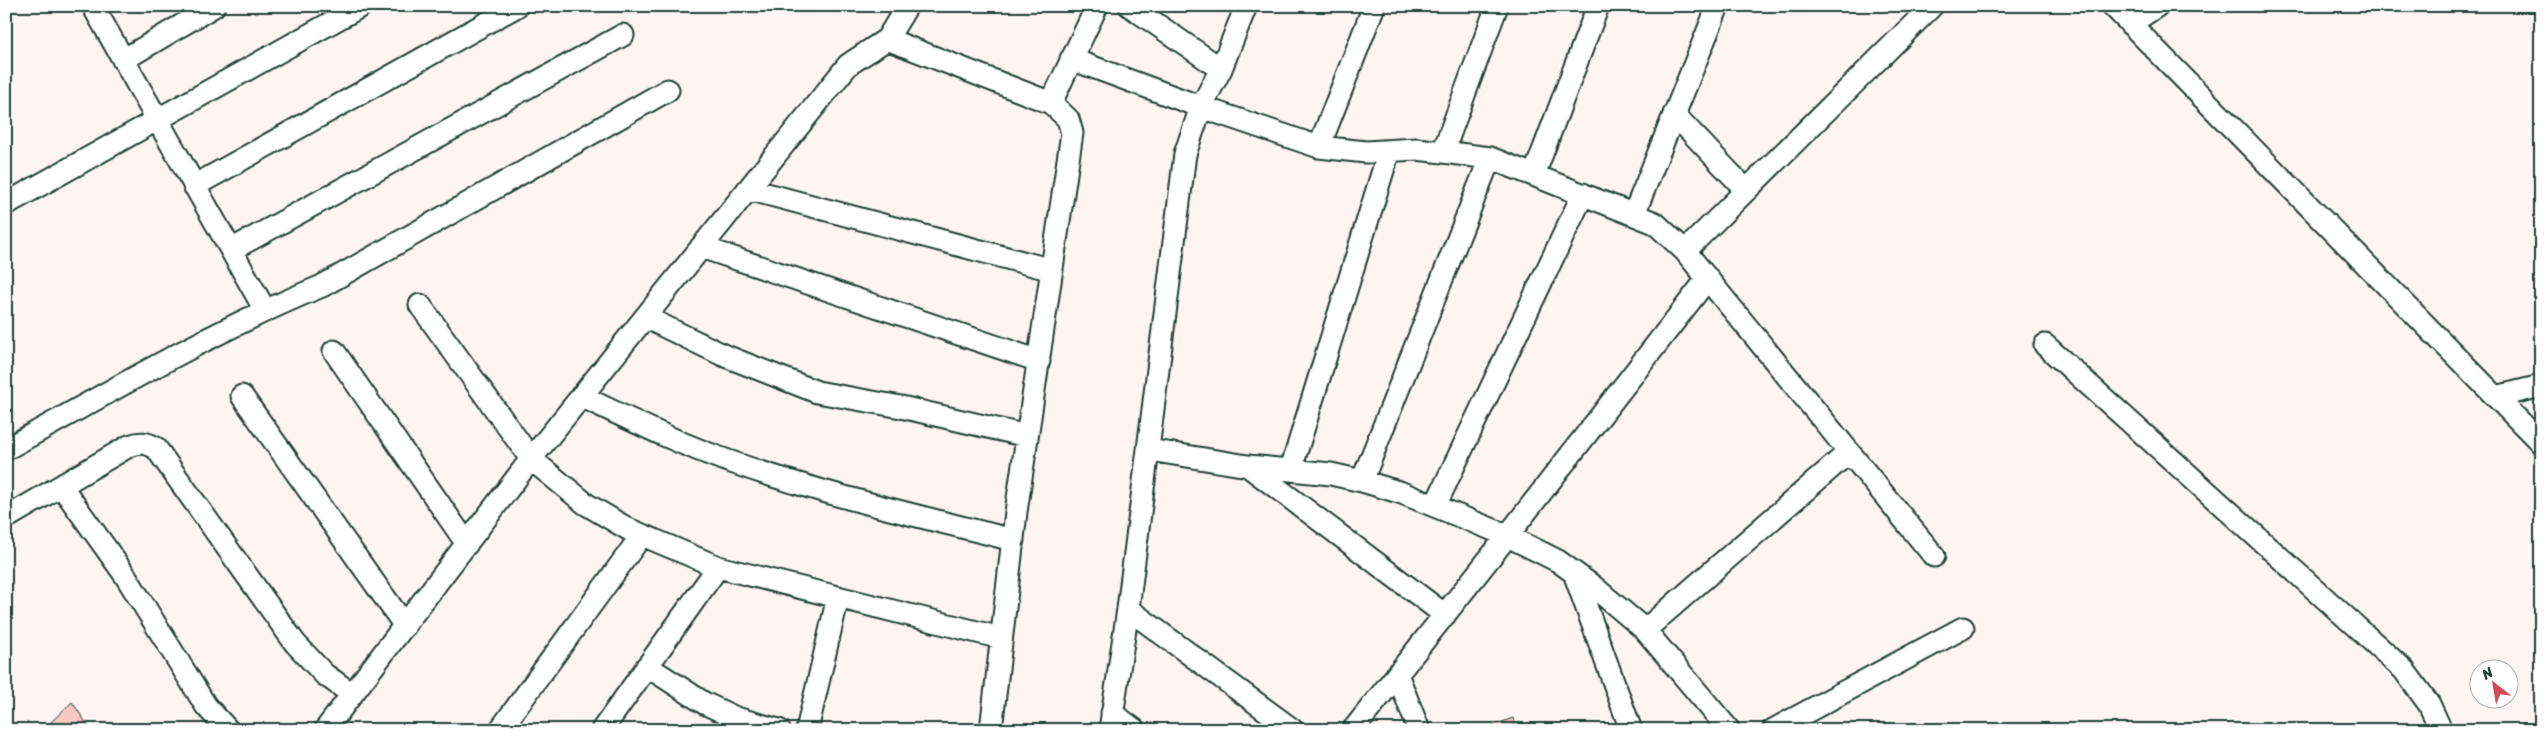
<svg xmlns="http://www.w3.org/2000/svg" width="2547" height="736" font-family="Sriracha,sans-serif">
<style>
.building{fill:#f9c8c4;stroke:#1f3d34;filter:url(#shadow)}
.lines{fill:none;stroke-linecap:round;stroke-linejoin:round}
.minor-casing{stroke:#1f3d34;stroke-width:25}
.minor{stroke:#fff;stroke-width:21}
</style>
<defs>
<filter id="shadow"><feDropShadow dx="3" dy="5.5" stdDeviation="1" flood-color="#0004"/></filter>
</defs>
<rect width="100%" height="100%" fill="#fef4f3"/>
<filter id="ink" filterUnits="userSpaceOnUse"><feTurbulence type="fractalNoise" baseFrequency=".02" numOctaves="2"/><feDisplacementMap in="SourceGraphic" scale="10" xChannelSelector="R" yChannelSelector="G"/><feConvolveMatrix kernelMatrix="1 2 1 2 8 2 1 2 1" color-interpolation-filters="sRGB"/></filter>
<g filter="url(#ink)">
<!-- building -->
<path class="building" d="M72,702L91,730H55L50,723Z
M1513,718L1517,730H1481Z"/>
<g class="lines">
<!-- minor casing -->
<g class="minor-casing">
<path id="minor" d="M93,6L265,310
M1130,6L1221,69
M1497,6L1443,152L1490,158L1655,223L1685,251L1934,556
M2113,6L2541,443
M2130,24L2157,6
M887,39L1051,103L1068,119L1072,133L1016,512L991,730
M1071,59L1201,107L1319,147L1366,152L1416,149L1443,152
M123,60L214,6
M1051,103L1097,6
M1674,114L1746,190
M1319,147L1374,6
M1534,175L1598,6
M194,186L517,6
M748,189L1052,270
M6,204L361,6
M1634,214L1718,6
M701,247L1039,361
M231,250L623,35
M1685,251L1932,6
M420,305L531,459L586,504L628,529L718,567L1001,638
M645,317L723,355L817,392L901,407L1027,436
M2045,345L2404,670L2429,704L2441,730
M334,351L467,544
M242,396L405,626
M581,396C631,420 681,445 734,463C825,495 919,516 1013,540
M2496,397L2541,386
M6,449C110,392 212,331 322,286L668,90
M1149,450L1248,466L1331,474L1362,481L1402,493L1506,535L1558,561L1594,587L1645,630L1729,730
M1248,466L1445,615
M1291,469L1389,151
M1362,481L1490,158
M62,487L125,575L206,706L228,730
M1435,506L1583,194
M6,518L129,446C140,442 146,442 156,448L295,643L324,674L352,694
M1574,573L1631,730
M1128,609L1293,730
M1645,630L1849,452
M647,666L704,703L736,718L779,730
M1397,674L1419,730
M1112,713L1135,730
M325,730L531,459L848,65L887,39L907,6
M500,730L642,535
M602,730L718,567
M807,730L838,597
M1110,730L1128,609L1185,154L1201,107L1221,69L1246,6
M1353,730L1512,530L1708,278
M1773,730L1963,628"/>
</g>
<!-- minor -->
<use href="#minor" class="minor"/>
</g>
</g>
<!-- margin -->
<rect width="2547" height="736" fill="none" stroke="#fff" stroke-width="25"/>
<rect x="12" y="12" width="2522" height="711" fill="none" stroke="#1f3d34" stroke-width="2" filter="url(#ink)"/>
<!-- north arrow -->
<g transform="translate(2494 684) rotate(329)"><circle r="24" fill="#ffffff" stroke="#a5b1ae"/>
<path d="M0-4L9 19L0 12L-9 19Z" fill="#d1495b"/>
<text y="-8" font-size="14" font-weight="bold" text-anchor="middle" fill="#1f3d34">N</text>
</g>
</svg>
